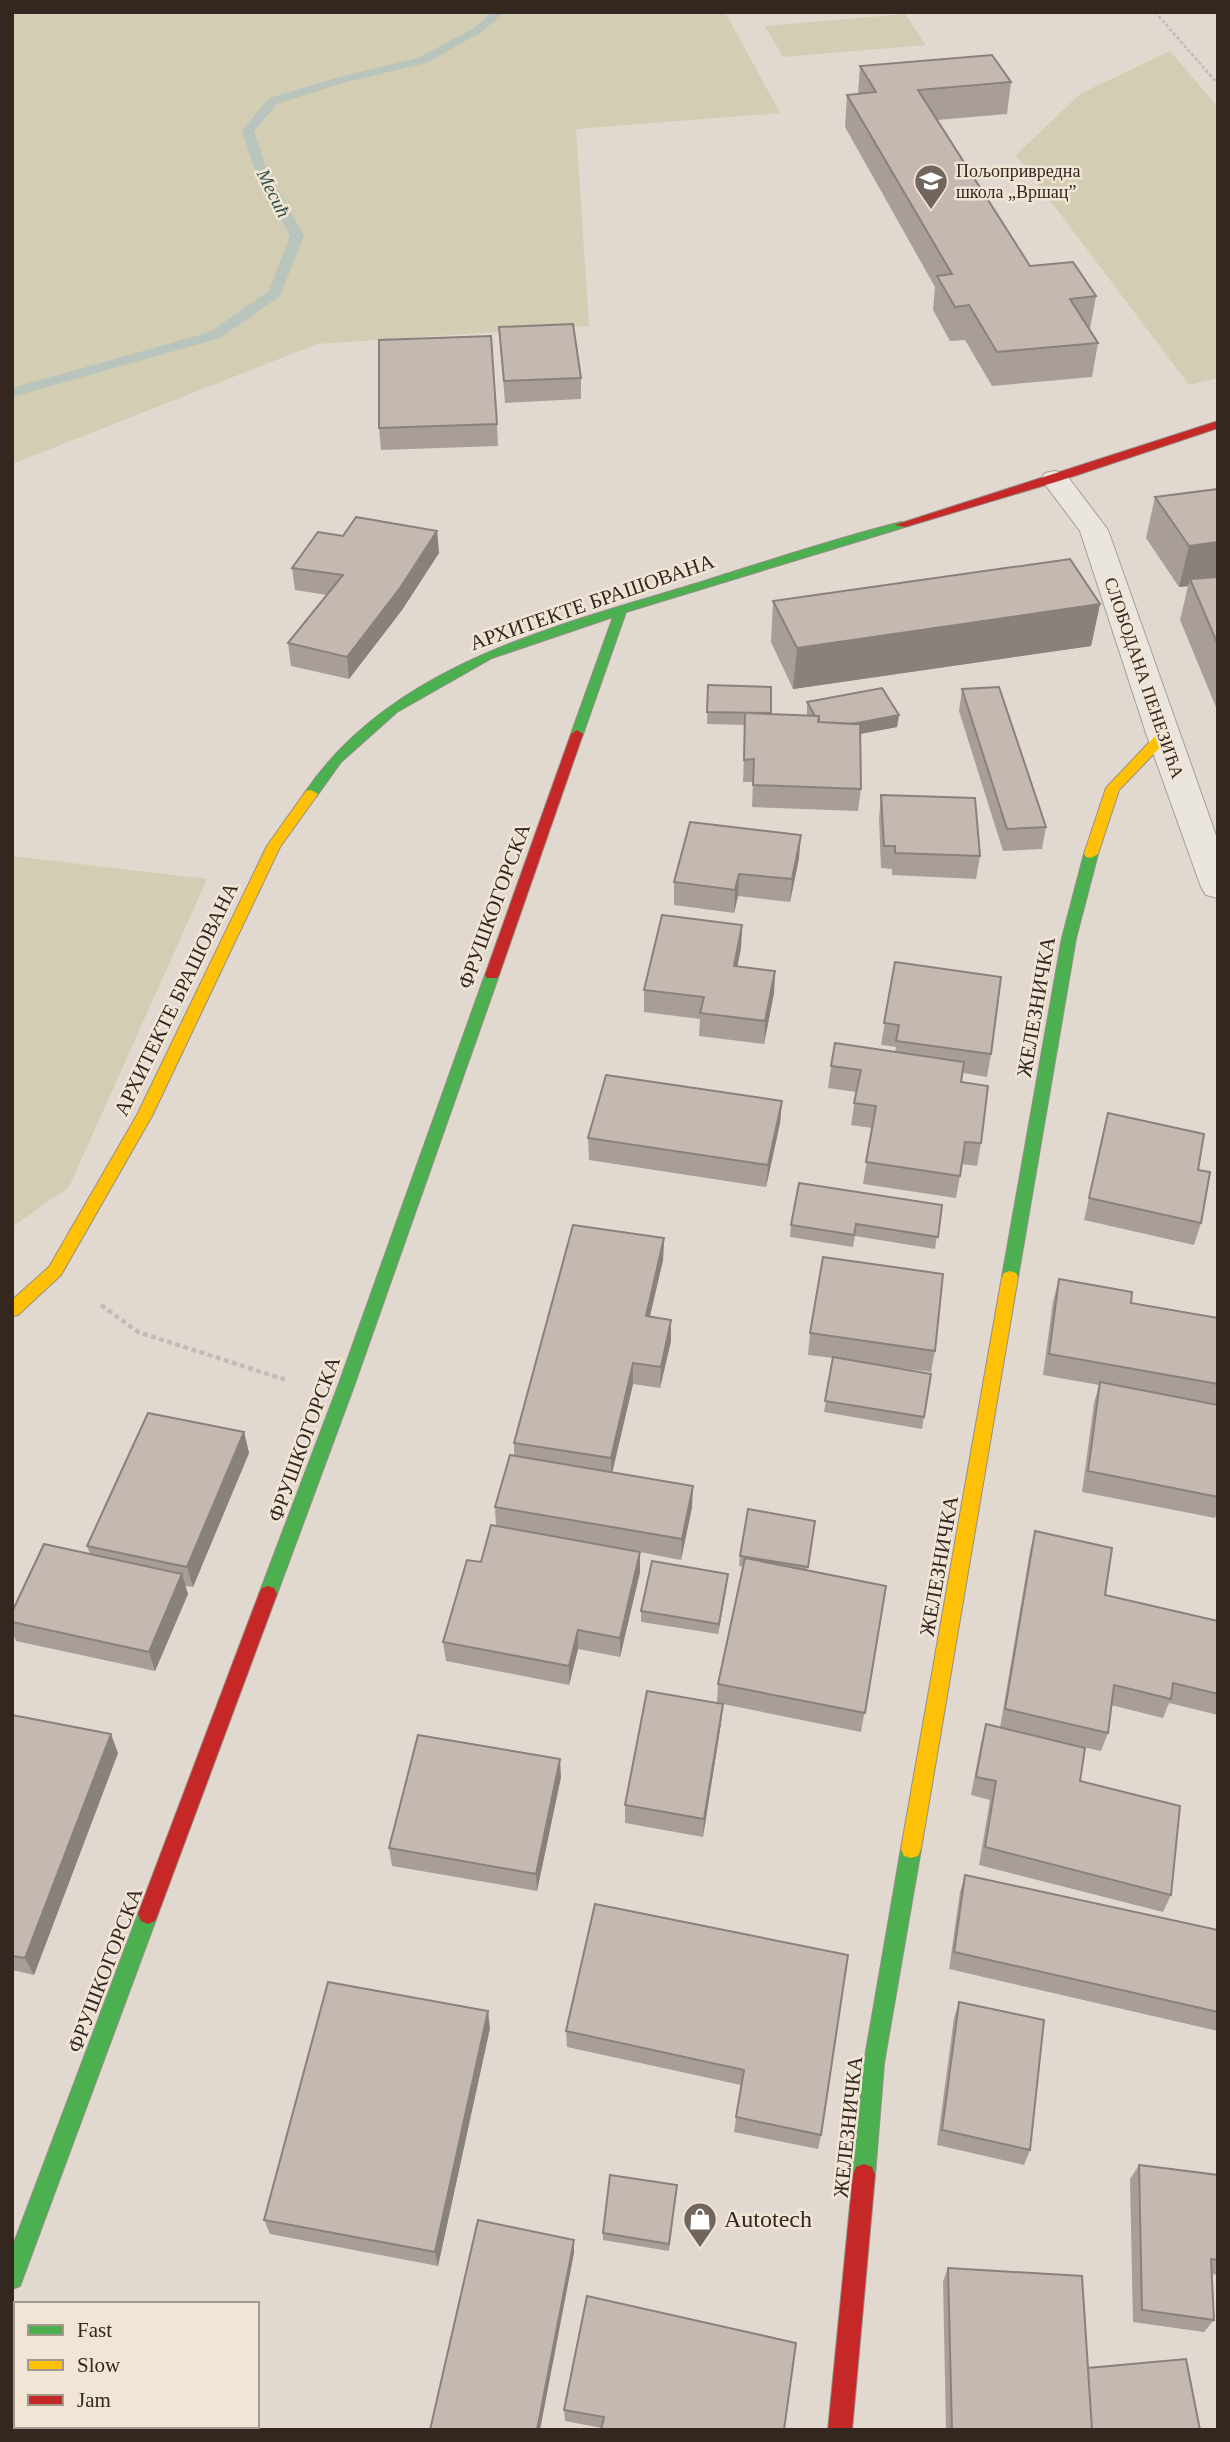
<svg xmlns="http://www.w3.org/2000/svg" width="1230" height="2442" font-family="Georgia,serif">
<style>
.green{fill:#d2cdb3}
.lines{fill:none;stroke-linecap:round;stroke-linejoin:round}
.stream{fill:#b9c5bc;fill-rule:evenodd}
.street-casing{stroke:#a79f97;stroke-width:2}
.fast-casing{stroke:#968e88;stroke-width:2}
.slow-casing{stroke:#968e88;stroke-width:2}
.jam-casing{stroke:#968e88;stroke-width:2}
.path-far1{stroke:#c2bcb6;stroke-width:2.5;stroke-dasharray:3.5 2;stroke-linecap:butt}
.path{stroke:#c2bcb6;stroke-width:4.5;stroke-dasharray:5 3.5;stroke-linecap:butt}
.street{fill:#eae5df;fill-rule:evenodd}
.fast{fill:#4caf50;fill-rule:evenodd}
.slow{fill:#ffc107;fill-rule:evenodd}
.jam{fill:#c62828;fill-rule:evenodd}
.wall{fill:#a99e97}
.shaded-wall{fill:#89817b}
.building{fill:#c4b8b0;stroke:#89817b;stroke-width:2}
.labels{text-anchor:middle;stroke-width:5;stroke-linejoin:round;paint-order:stroke}
.far-poi-label{font-size:18px;fill:#342720;stroke:#f1e5d6;text-anchor:start}
.far-street-label{font-size:18px;fill:#342720;stroke:#f1e5d6}
.far-water-label{font-size:19px;font-style:italic;fill:#32524b;stroke:#f1e5d6}
.street-label{font-size:21px;fill:#342720;stroke:#f1e5d6}
.near-poi-label{font-size:24px;fill:#342720;stroke:#f1e5d6;text-anchor:start}
</style>
<rect width="100%" height="100%" fill="#e1d9cf"/>
<!-- green -->
<path class="green" d="M12,12H725L780,113L576,129L589,326L317,344L12,464Z
M905,14L926,45L783,57L765,26Z
M1170,51L1218,107V378L1189,385L1016,155L1080,94Z
M12,856L207,879L69,1187L12,1227Z"/>
<g class="lines">
<!-- stream -->
<path class="stream" d="M493,12H505L480,33L426,63L343,83L277,104L254,131L267,170L304,236L280,296L220,338L12,397V388L210,332L269,291L290,236L255,170L242,131L244,128L269,98L336,78L418,58L472,29Z"/>
<!-- street casing -->
<g class="street-casing">
<path id="street" d="M1055,471L1065,473L1108,530L1218,841V898L1206,895L1201,887L1147,736L1080,531L1041,479L1045,473Z"/>
</g>
<!-- fast casing -->
<g class="fast-casing">
<path id="fast" d="M901,522L905,523V527L626,612L582,737H572L571,734L613,617L492,658L397,712L341,762L316,797H306L304,794C391,664 557,626 698,583C765,562 833,539 901,522Z
M1091,850L1098,854L1076,938L1018,1277L1016,1281H1004L1002,1277L1062,938L1084,854Z
M492,970L499,975L354,1386L277,1594L274,1600L268,1602L262,1600L259,1594L338,1386L485,975Z
M911,1840L918,1842L921,1849L884,2063L875,2175L872,2183L864,2186L856,2183L853,2175L864,2063L901,1849L904,1842Z
M148,1904L155,1907L158,1914L23,2278L20,2286L12,2289V2248L138,1914L141,1907Z"/>
</g>
<!-- slow casing -->
<g class="slow-casing">
<path id="slow" d="M1163,732L1168,733V739L1119,790L1098,854L1091,858L1086,857L1084,854L1106,788L1158,733Z
M311,790L318,794L280,847L152,1116L61,1275L18,1315L12,1316V1300L49,1267L137,1115L267,846L306,791Z
M1010,1271L1016,1273L1018,1277L921,1849L918,1856L911,1858L904,1856L901,1849L1002,1277L1004,1273Z"/>
</g>
<!-- jam casing -->
<g class="jam-casing">
<path id="jam" d="M1218,421V428L1059,481L905,527L895,525Z
M577,730L583,734L499,975L497,978H487L485,975L571,734Z
M268,1586L274,1588L277,1594L158,1914L155,1921L148,1924L141,1921L138,1914L259,1594L262,1588Z
M864,2164L872,2167L875,2175L852,2430H828L853,2175L856,2167Z"/>
</g>
<!-- path-far1 -->
<path class="path-far1" d="M1155,12L1218,84"/>
<!-- path -->
<path class="path" d="M101,1305L138,1332L286,1380"/>
<!-- street -->
<use href="#street" class="street"/>
<!-- fast -->
<use href="#fast" class="fast"/>
<!-- slow -->
<use href="#slow" class="slow"/>
<!-- jam -->
<use href="#jam" class="jam"/>
</g>
<!-- wall -->
<path class="wall" d="M860,66L1011,82L1007,114L937,120L1030,266L1096,296L1090,329L1098,343L1092,377L992,386L965,340L950,341L933,310L935,287L845,127L847,95L858,94Z
M499,327L581,378V399L505,403Z
M497,424L498,446L381,450L379,428Z
M1218,489V712L1180,620L1188,586L1179,587L1146,538L1155,497Z
M437,531L439,553L402,610L349,679L291,666L288,643L327,595L295,590L292,568L343,536Z
M773,601L1100,604L1091,646L793,689L771,642Z
M708,685L771,714L807,715V702L899,715L897,727L860,734L861,789L858,811L752,807L753,782H743L745,725L707,724Z
M962,689L1046,827L1042,849L1003,851L959,711Z
M881,795L980,856L976,879L892,875V869L881,868L879,818Z
M799,858L790,902L738,896L734,913L674,905V882Z
M742,925L741,948L737,966L775,971L774,993L764,1044L699,1036L700,1019L644,1012V990Z
M895,962L991,1054L987,1077L963,1073L961,1082L981,1143L977,1166L962,1164L956,1198L863,1184L872,1128L851,1125L856,1092L828,1088L831,1066L895,1052L896,1047L881,1045Z
M782,1101L780,1123L766,1187L589,1160L588,1138Z
M1108,1113L1198,1170L1201,1223L1194,1245L1084,1220Z
M942,1205L935,1249L855,1236L853,1247L790,1237L791,1225Z
M664,1238L663,1260L650,1316L671,1320V1341L660,1388L633,1384L612,1472L692,1507L681,1560L640,1552V1572L620,1657L578,1649L569,1685L446,1661L443,1642L481,1562L496,1526L495,1507L514,1456V1443Z
M1059,1279L1131,1303L1218,1318V1510L1215,1518L1082,1492L1094,1403L1099,1385L1043,1375L1053,1301Z
M810,1333L935,1351L931,1372L871,1364L931,1374L922,1429L824,1412L833,1358L808,1355Z
M244,1432L249,1453L193,1587L185,1586L188,1594L155,1671L16,1641L12,1631V1612L90,1554L87,1546Z
M815,1521L807,1570L886,1586L861,1732L723,1704L721,1723L703,1837L625,1823V1805L717,1703L718,1684L744,1567L739,1566L740,1556Z
M1035,1531L1105,1595L1218,1621V1715L1169,1703L1163,1718L1111,1705L1108,1733L1101,1751L1025,1734L1080,1781L1171,1895L1163,1912L979,1865L990,1800L971,1795L981,1743L986,1724L1000,1728L1030,1551Z
M727,1584L718,1634L641,1622V1611Z
M12,1715L118,1753L34,1975L12,1970Z
M561,1777L537,1891L392,1866L389,1848Z
M965,1875L1218,1930V2031L949,1969L960,1892Z
M595,1904L821,2135L818,2149L734,2132L741,2085L567,2047L566,2031Z
M959,2002L1030,2150L1024,2165L937,2145L954,2018Z
M490,2028L438,2266L270,2234L264,2220Z
M1139,2165L1218,2175V2275L1212,2274L1214,2320L1204,2332L1133,2322L1130,2179Z
M676,2193L669,2251L603,2240V2233Z
M948,2268L1088,2368L1200,2430H946L943,2281Z
M564,2410L784,2430L602,2428L565,2421Z"/>
<!-- shaded-wall -->
<path class="shaded-wall" d="M437,531L439,553L402,610L349,679L347,657Z
M1218,542V582L1190,579L1188,586L1179,587L1189,546Z
M1100,604L1091,646L793,689L797,648Z
M899,715L897,727L822,741L823,729Z
M801,835L799,858L790,902L792,879Z
M739,874L738,896L734,913L735,890Z
M742,925L741,948L733,989L734,966Z
M775,971L774,993L764,1044L765,1021Z
M782,1101L780,1123L766,1187L768,1165Z
M664,1238L663,1260L645,1337L646,1316Z
M671,1320V1341L660,1388L661,1367Z
M633,1363V1384L611,1478V1458Z
M244,1432L249,1453L193,1587L187,1567Z
M693,1486L692,1507L681,1560L682,1539Z
M640,1552V1572L620,1657V1638Z
M182,1574L188,1594L155,1671L149,1652Z
M728,1574L727,1584L718,1634L719,1624Z
M578,1630V1649L569,1685V1666Z
M723,1704L721,1723L703,1837L704,1819Z
M111,1734L118,1753L34,1975L25,1958Z
M560,1759L561,1777L537,1891L536,1874Z
M488,2011L490,2028L438,2266L435,2252Z
M574,2240V2253L540,2430H537Z"/>
<!-- building -->
<path class="building" d="M992,55L1011,82L918,90L1030,266L1073,262L1096,296L1070,299L1098,343L997,352L969,305L955,307L937,276L952,274L847,95L876,92L860,66Z
M573,324L581,378L504,381L499,327Z
M491,336L497,424L379,428V340Z
M1218,489V542L1189,546L1155,497Z
M356,517L437,531L400,588L347,657L288,643L343,575L292,568L318,532L343,536Z
M1070,559L1100,604L797,648L773,601Z
M1218,577V645L1190,579Z
M708,685L771,687V713L707,712Z
M999,687L1046,827L1007,829L962,689Z
M882,688L899,715L852,724L819,722V716H815L807,702Z
M745,713L819,716L818,722L860,724L861,789L753,785L754,759L744,760Z
M881,795L975,798L980,856L895,853V846H884Z
M690,822L801,835L792,879L739,874L735,890L674,882Z
M662,915L742,925L734,966L775,971L765,1021L700,1013L704,997L644,990Z
M895,962L1001,977L991,1054L896,1041L899,1025L884,1023Z
M835,1043L964,1062L961,1082L988,1086L981,1143L965,1142L960,1176L866,1162L876,1106L854,1103L861,1070L831,1066Z
M606,1075L782,1101L768,1165L588,1138Z
M1108,1113L1204,1134L1198,1170L1210,1172L1201,1223L1089,1198Z
M799,1183L942,1205L938,1237L856,1224L854,1235L791,1225Z
M573,1225L664,1238L646,1316L671,1320L661,1367L633,1363L611,1458L514,1443Z
M823,1257L943,1274L935,1351L810,1333Z
M1059,1279L1132,1292L1131,1303L1218,1318V1384L1049,1354Z
M833,1357L931,1374L924,1417L825,1401Z
M1100,1382L1218,1405V1497L1088,1471Z
M148,1413L244,1432L187,1567L87,1546Z
M510,1455L693,1486L682,1539L495,1507Z
M748,1509L815,1521L808,1567L740,1556Z
M491,1525L640,1552L620,1638L578,1630L569,1666L443,1642L467,1560L481,1562Z
M1035,1531L1112,1548L1105,1595L1218,1621V1694L1173,1683L1171,1699L1114,1685L1108,1733L1005,1709Z
M44,1544L182,1574L149,1652L12,1622V1612Z
M745,1558L886,1586L865,1713L718,1684Z
M652,1561L728,1574L719,1624L641,1611Z
M647,1691L723,1704L704,1819L625,1805Z
M12,1715L111,1734L25,1958L12,1956Z
M986,1724L1085,1748L1080,1781L1180,1806L1171,1895L985,1847L996,1781L976,1777Z
M418,1735L560,1759L536,1874L389,1848Z
M965,1875L1218,1930V2012L954,1952Z
M595,1904L848,1955L821,2135L736,2117L744,2070L566,2031Z
M328,1982L488,2011L435,2252L264,2220Z
M959,2002L1044,2020L1030,2150L942,2130Z
M1139,2165L1218,2175V2260L1211,2259L1214,2320L1142,2310Z
M610,2175L677,2185L669,2244L603,2233Z
M478,2220L574,2240L537,2430H430Z
M948,2268L1082,2276L1092,2430H952Z
M587,2296L796,2343L784,2430H601L604,2417L564,2410Z
M1186,2359L1200,2430H1092L1088,2368Z"/>
<!-- icons -->
<defs>
<g id="school-pin" transform="scale(1.75)"><path d="M0 17L-7.5 6A9.5 9.5 0 1 1 7.5 6Z" fill="#71655d" stroke="#f1e5d6"/><path d="M0-5L7-2L0 1L-7-2ZM-4 1L0 2.5L4 1V4Q0 6-4 4Z" fill="#fff"/></g>
<g id="shop-pin" transform="scale(1.75)"><path d="M0 17L-7.5 6A9.5 9.5 0 1 1 7.5 6Z" fill="#71655d" stroke="#f1e5d6"/><path d="M-5-2.5h2.3a2.7 3.5 0 0 1 5.4 0H5L5.5 6h-11ZM-1.5-2.5h3a1.5 2.3 0 0 0-3 0Z" fill="#fff"/></g>
</defs>
<g fill-rule="evenodd">
<use href="#school-pin" x="931" y="181"/>
<use href="#shop-pin" x="700" y="2219"/>
</g>
<g class="labels">
<!-- far-poi labels -->
<g class="far-poi-label">
<text x="956" y="177">Пољопривредна<tspan x="956" dy="21">школа „Вршац”</tspan></text>
</g>
<!-- far-street labels -->
<g class="far-street-label">
<text transform="translate(1144 678) rotate(71)" y="6">СЛОБОДАНА ПЕНЕЗИЋА</text>
</g>
<!-- far-water labels -->
<g class="far-water-label">
<text transform="translate(274 193) rotate(63)" y="7">Месић</text>
</g>
<!-- street labels -->
<g class="street-label">
<text transform="translate(592 602) rotate(-19)" y="7">АРХИТЕКТЕ БРАШОВАНА</text>
<text transform="translate(494 906) rotate(-70)" y="7">ФРУШКОГОРСКА</text>
<text transform="translate(176 999) rotate(-64)" y="7">АРХИТЕКТЕ БРАШОВАНА</text>
<text transform="translate(1036 1007) rotate(-80)" y="7">ЖЕЛЕЗНИЧКА</text>
<text transform="translate(304 1439) rotate(-70)" y="7">ФРУШКОГОРСКА</text>
<text transform="translate(939 1566) rotate(-80)" y="7">ЖЕЛЕЗНИЧКА</text>
<text transform="translate(105 1970) rotate(-69)" y="7">ФРУШКОГОРСКА</text>
<text transform="translate(848 2127) rotate(-84)" y="7">ЖЕЛЕЗНИЧКА</text>
</g>
<!-- near-poi labels -->
<g class="near-poi-label">
<text x="724" y="2227">Autotech</text>
</g>
</g>
<!-- border -->
<rect width="1230" height="2442" fill="none" stroke="#342720" stroke-width="28"/>
<!-- legend -->
<rect x="14" y="2302" width="245" height="126" fill="#f1e5d6" stroke="#a5998d" stroke-width="2"/>
<rect x="28" y="2325" width="35" height="10" fill="#4caf50" stroke="#a5998d" stroke-width="2"/>
<text x="77" y="2337" font-size="21" fill="#342720">Fast</text>
<rect x="28" y="2360" width="35" height="10" fill="#ffc107" stroke="#a5998d" stroke-width="2"/>
<text x="77" y="2372" font-size="21" fill="#342720">Slow</text>
<rect x="28" y="2395" width="35" height="10" fill="#c62828" stroke="#a5998d" stroke-width="2"/>
<text x="77" y="2407" font-size="21" fill="#342720">Jam</text>
</svg>
